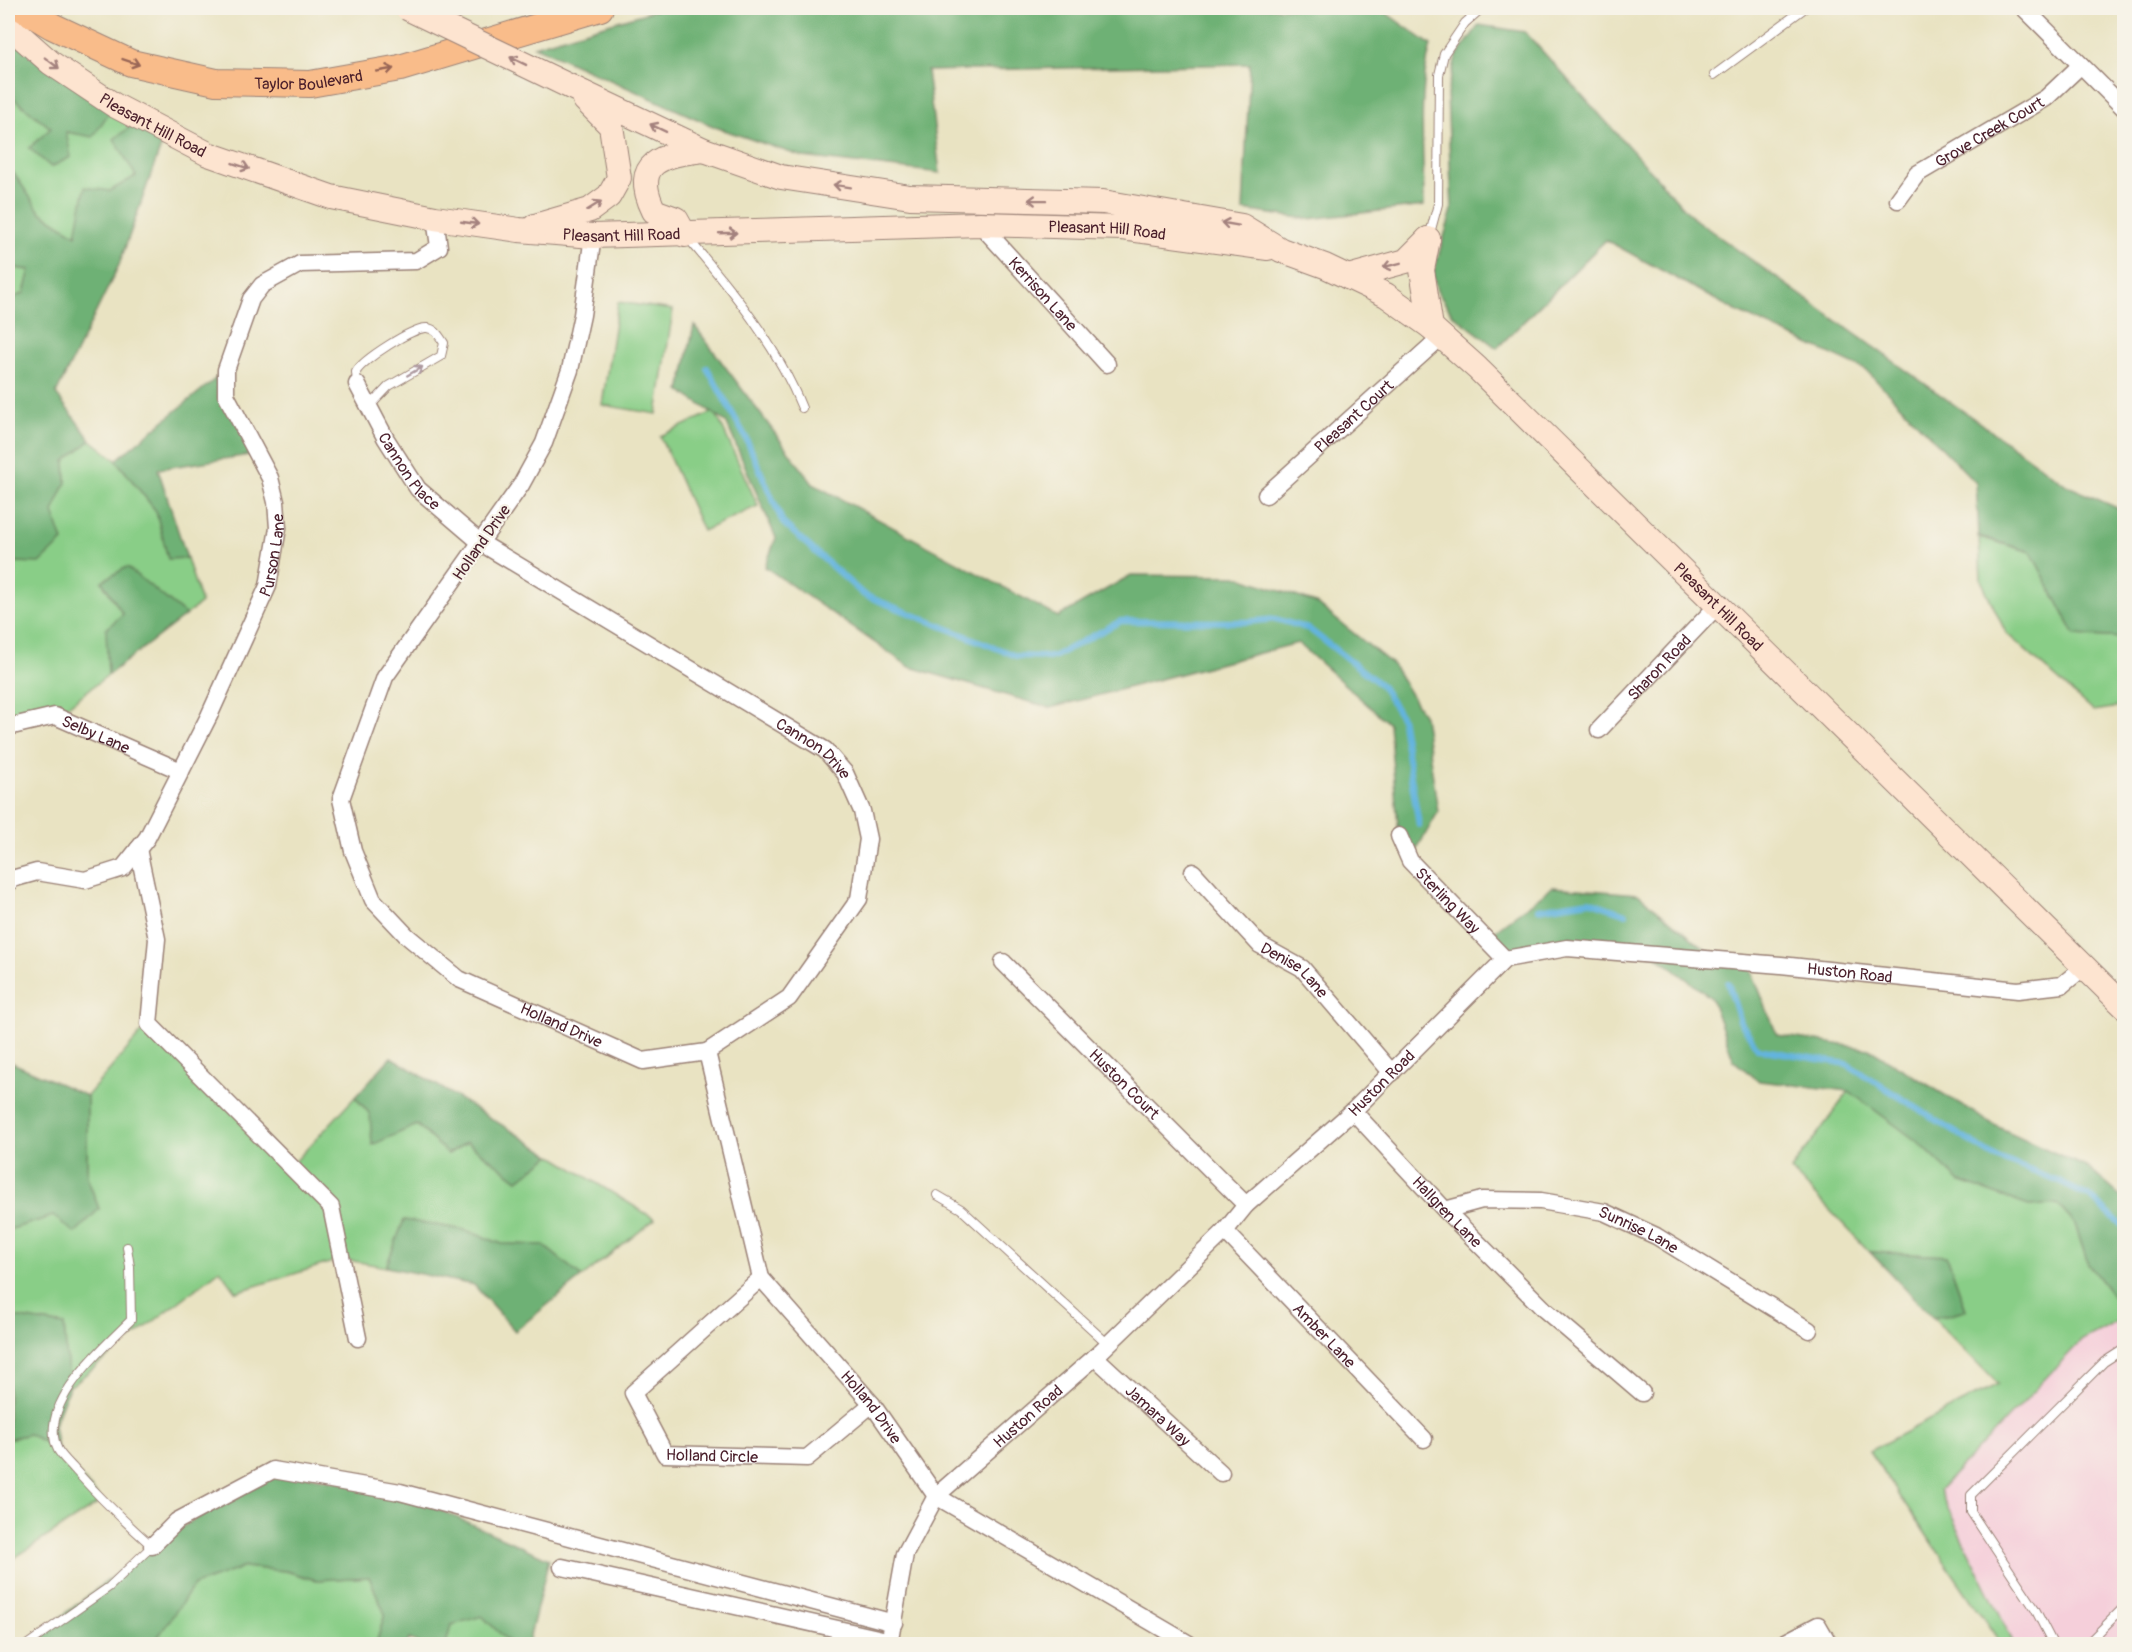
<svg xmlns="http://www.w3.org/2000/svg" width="2132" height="1652" font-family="Pangolin,sans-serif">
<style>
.built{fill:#f5cfda}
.green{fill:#89ce87;stroke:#6a7659;stroke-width:1.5}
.forest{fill:#6eb174;stroke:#5c6850;stroke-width:1.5}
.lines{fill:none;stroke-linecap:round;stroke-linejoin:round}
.stream{stroke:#63b4de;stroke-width:6}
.lane-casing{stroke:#9a8176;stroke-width:10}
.street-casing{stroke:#9a8176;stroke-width:19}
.secondary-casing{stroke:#9a8176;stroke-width:26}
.primary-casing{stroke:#9a8176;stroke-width:28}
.lane{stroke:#fff;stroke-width:8}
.street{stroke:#fff;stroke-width:16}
.secondary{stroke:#fde4d0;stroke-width:24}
.primary{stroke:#f9bc8a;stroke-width:26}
.secondary-bridge-casing{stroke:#9a8176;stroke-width:26;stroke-linecap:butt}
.secondary-bridge{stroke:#fde4d0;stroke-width:24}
.oneway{stroke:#a4827e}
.oneway2{stroke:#996656}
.oneway3{stroke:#ae9aa0}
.labels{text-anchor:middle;stroke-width:4.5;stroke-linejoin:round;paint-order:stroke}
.street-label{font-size:16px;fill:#4a1f2b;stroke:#f7f3e8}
</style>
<rect width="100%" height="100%" fill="#f7f3e8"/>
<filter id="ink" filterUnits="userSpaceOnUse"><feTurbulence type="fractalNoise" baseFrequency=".0167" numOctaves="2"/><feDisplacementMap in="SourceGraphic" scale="12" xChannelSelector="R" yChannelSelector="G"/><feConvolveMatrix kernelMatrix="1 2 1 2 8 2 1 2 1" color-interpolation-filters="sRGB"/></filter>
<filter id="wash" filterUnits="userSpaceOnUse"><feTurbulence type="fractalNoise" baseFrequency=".008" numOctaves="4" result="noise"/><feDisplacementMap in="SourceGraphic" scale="24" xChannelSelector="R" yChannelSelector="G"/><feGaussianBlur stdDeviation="1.35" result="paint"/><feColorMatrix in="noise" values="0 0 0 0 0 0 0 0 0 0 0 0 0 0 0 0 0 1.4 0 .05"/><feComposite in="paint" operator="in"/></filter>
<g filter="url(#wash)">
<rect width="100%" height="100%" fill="#e9e3c2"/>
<!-- built -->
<path class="built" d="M2124,1318V1644H2014L1939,1490L2082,1340Z"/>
<!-- green -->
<path class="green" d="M8,94L51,128L65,132L114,105L141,119L136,176L110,191L76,235L40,212L13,173L8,177Z
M8,267L30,270L14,332L8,329Z
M618,302L673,310L657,414L602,405Z
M715,411L758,506L703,531L660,436Z
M91,440L116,460L156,511L168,558H187L201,603L186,615L127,568L102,582L123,614L107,629L108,675L55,716L8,727V588L14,561L52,512L66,482L65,461Z
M1979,537L2031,552L2075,635L2124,638V706L2093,711L2006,633L1981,580Z
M149,1024L291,1166L355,1097L370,1114L417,1125L448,1154L467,1142L518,1180L551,1155L655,1219L582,1277L543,1245L502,1244L465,1230L404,1220L386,1267L342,1259L236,1292L220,1270L69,1387L64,1325L8,1316V1230L53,1216L99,1209L87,1177V1096Z
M1849,1091L1918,1142L1959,1181L2029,1206L2057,1204L2075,1224L2088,1264L2124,1311V1318L2082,1340L1939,1490L2014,1644H2001L1869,1451L1998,1384L1933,1318L1966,1310L1947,1256L1870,1252L1791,1170Z
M29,1434L58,1450L102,1501L8,1562V1439Z
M244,1567L286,1571L316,1580L369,1577L385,1614L376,1644H153L194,1585Z
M482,1616L511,1644H446L451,1625Z"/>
<!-- forest -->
<path class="forest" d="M662,8H1379L1431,45C1417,95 1424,154 1424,206L1308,219L1243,210L1250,64L927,71L940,173L803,157L715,127L534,46Z
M8,25L114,105L93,137L66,132L71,157L51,167L29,148L51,128L8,94Z
M1479,25L1525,32L1693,218L2068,486L2124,511V638L2075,635L2031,552L1979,536L1976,483L1866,370L1738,312L1606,240L1497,348L1452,314L1437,291L1433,274L1452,210L1447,94L1456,57Z
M141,119L166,132L119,265L56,394L91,440L65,461L66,482L53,512L63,541L40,563L14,562L10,585L8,580V329L13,331L8,300L24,293L30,270L8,267V177L13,172L40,212L76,235L85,187L110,191L136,176L114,139Z
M694,325L813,484L1058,617L1131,575L1237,576L1316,603L1393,665L1424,716L1438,812L1410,861L1399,836L1389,724L1298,643L1050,708L910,667L765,567L776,538L726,422L680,391Z
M226,370V395L256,454L158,469L187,558L168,559L156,511L116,460Z
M127,567L186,615L108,675L106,629L123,614L102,581Z
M1552,887L1638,894L1718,960L1748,962L1777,1035L1869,1049L1996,1126L2088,1168L2124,1199V1311L2088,1264L2075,1224L2057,1204L2029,1206L1959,1181L1918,1142L1849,1091L1759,1081L1734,1061L1711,998L1655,955L1567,948L1505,959L1484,939Z
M391,1057L551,1155L518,1180L467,1142L448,1154L417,1125L372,1145L370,1114L355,1097Z
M8,1061L87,1096V1177L99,1209L75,1233L53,1216L8,1230Z
M404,1220L465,1230L502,1244L543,1245L582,1277L515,1331L474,1285L386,1267Z
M1870,1252L1947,1256L1966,1310L1933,1318Z
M8,1316L64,1325L69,1387L54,1425L58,1450L29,1434L8,1439Z
M273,1470L400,1492L549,1559L528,1644H511L482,1616L451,1625L446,1644H421L409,1639L407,1644H376L385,1614L369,1577L316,1580L286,1571L244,1567L194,1585L153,1644H26L152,1546Z"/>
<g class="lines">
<!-- stream -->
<path class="stream" d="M707,368L745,436L783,523L864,595L1016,656L1053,657L1121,621L1246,622L1276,619L1309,629L1381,685L1401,717L1419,825
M1538,909L1589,901L1626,914
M1728,983L1740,1021L1758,1049L1847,1064L1993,1156L2057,1181L2090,1197L2124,1227"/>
</g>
</g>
<g filter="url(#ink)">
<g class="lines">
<!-- lane casing -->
<g class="lane-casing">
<path id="lane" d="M1714,75L1805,8
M687,237C731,289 777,345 802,408
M1429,237L1438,204L1439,75L1444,54L1465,23L1482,8
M357,384L356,372C362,360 413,327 427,328C436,329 439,336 444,343L441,356L389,386L369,407
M937,1195L961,1209L1108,1344
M28,1644L109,1587L152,1546C125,1522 100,1498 76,1471C71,1465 62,1457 58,1450C36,1405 103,1348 131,1320L130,1267L127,1247
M2053,1644L2035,1609L1971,1512V1495L2104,1362L2124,1349
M2087,1644L2124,1607"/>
</g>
<!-- street casing -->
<g class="street-casing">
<g id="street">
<path d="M2024,8L2124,108"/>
<path id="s1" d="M1898,200L1917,174L2046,98L2081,65"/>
<path id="s2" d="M980,224L1107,364"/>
<path id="s3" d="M593,236L582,315L570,370L544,443L521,485L385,677L341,799L353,851L373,900L407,936L459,979L643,1061L707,1052L761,1278L872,1404L936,1496L1189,1644"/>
<path id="s4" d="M357,384L386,439L418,489L481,543L825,750L845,773L862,811L868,839L859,899L789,998L707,1052"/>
<path id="s5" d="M1266,495L1442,336"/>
<path id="s6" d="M8,727L55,716L181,771"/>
<path id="s7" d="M1599,730L1718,605"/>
<path id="s8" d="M1399,836L1410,861L1505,959"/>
<path d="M138,849L157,939L149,1024L331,1207L358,1338"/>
<path id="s9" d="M1193,872L1260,945L1302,968L1392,1073"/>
<path id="s10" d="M8,884L12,879L37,872L85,880L123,868L147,838L209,716L268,586L278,528L276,502L270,478L226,395V370L251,299L262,285L300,264L416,261L439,247L435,218"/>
<path id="s11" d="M1003,962L1246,1205"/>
<path id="s12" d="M1353,1111L1445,1210L1545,1310L1642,1393"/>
<path id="s13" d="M1445,1210L1482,1200L1541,1201L1604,1212L1656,1236L1809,1330"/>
<path id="s14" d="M1225,1231L1424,1439"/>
<path id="s15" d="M761,1278L633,1393L665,1454L807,1458L872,1404"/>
<path id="s16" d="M1095,1357L1221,1473"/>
<path d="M152,1546L177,1521L273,1470L400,1492L894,1623"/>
<path d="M562,1567L891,1641"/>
<path id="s17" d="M889,1644L905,1554L936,1496L1095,1357L1225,1231L1246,1205L1353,1111L1505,959L1567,948L1781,965L2018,990L2062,985L2085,966"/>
<path d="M1782,1644L1818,1625L1829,1644"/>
</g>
</g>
<!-- secondary casing -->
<g class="secondary-casing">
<g id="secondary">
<path id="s18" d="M8,25L51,63L114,105L208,154L331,197L435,218L519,230L593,236L980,224L1122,228L1268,248"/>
<path id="s19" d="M571,87L704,150L781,177L910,197L1103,202L1242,226L1281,250L1325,266L1386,295L1431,327L1477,368L2124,1006"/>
<path d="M535,226L590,210L609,196L619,178L611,126L585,100"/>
<path d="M685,235L676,219L654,211C630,162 663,154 704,150"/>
<path d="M1428,239L1422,270L1431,327"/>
<path d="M1348,277L1406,261L1428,239"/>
</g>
</g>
<!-- primary casing -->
<g class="primary-casing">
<g id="primary">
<path id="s20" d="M22,8L52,26L131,63L216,82L310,84L400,68L600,8"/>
</g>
</g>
<!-- lane -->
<use href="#lane" class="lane"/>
<!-- street -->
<use href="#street" class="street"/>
<!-- secondary -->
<use href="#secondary" class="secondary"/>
<!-- primary -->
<use href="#primary" class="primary"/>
<!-- secondary-bridge casing -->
<g class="secondary-bridge-casing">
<path id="secondary-bridge" d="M407,8L571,87"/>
</g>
<!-- secondary-bridge -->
<use href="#secondary-bridge" class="secondary-bridge"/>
</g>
<!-- one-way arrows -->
<defs><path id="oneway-shaft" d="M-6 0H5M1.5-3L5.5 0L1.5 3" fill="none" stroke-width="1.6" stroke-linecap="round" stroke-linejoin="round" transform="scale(1.5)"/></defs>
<g class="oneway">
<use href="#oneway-shaft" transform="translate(518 61) rotate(-154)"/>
<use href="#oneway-shaft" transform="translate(52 63) rotate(37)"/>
<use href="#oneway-shaft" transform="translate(658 128) rotate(-154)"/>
<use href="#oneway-shaft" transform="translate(241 166) rotate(19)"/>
<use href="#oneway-shaft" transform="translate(842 186) rotate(-171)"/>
<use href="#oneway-shaft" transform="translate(1037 200) rotate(-179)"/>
<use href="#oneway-shaft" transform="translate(594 206) rotate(-32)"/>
<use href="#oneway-shaft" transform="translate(470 223) rotate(8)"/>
<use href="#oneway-shaft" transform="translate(1230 224) rotate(-170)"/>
<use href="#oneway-shaft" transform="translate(728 233) rotate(-2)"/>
<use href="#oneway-shaft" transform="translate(1392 265) rotate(166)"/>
</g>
<g class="oneway2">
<use href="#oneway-shaft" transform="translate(131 62) rotate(19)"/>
<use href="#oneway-shaft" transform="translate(385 70) rotate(-10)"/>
</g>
<use class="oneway3" href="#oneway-shaft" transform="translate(415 371) rotate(-30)"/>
</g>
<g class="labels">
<!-- street labels -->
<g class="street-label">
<text dy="6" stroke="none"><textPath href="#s20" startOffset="302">Taylor Boulevard</textPath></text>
<text dy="6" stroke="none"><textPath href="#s18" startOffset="177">Pleasant Hill Road</textPath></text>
<text dy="6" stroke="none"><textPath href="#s1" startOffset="116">Grove Creek Court</textPath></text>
<text dy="6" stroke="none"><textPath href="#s18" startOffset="1149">Pleasant Hill Road</textPath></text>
<text dy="6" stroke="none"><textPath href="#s18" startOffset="663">Pleasant Hill Road</textPath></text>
<text dy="6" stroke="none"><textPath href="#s2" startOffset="94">Kerrison Lane</textPath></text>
<text dy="6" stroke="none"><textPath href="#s5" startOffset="118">Pleasant Court</textPath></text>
<text dy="6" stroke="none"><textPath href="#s4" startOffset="102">Cannon Place</textPath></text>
<text transform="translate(481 542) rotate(-55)" y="6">Holland Drive</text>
<text dy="6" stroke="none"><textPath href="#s10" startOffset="470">Purson Lane</textPath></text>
<text dy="6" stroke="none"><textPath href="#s19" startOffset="1310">Pleasant Hill Road</textPath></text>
<text dy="6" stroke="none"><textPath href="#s7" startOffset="87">Sharon Road</textPath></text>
<text dy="6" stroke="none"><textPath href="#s6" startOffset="93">Selby Lane</textPath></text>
<text dy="6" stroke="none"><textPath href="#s4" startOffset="596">Cannon Drive</textPath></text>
<text dy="6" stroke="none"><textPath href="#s8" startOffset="82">Sterling Way</textPath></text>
<text dy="6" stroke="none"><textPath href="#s9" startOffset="142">Denise Lane</textPath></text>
<text dy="6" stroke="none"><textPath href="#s17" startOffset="1287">Huston Road</textPath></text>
<text dy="6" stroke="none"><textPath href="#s3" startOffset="962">Holland Drive</textPath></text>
<text dy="6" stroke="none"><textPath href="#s17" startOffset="765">Huston Road</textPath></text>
<text dy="6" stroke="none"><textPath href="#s11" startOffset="172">Huston Court</textPath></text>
<text dy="6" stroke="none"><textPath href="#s12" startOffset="138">Hallgren Lane</textPath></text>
<text dy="6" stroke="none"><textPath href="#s13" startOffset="200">Sunrise Lane</textPath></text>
<text dy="6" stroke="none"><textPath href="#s14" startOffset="144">Amber Lane</textPath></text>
<text dy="6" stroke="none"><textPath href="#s3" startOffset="1518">Holland Drive</textPath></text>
<text dy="6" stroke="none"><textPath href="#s16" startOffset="86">Jamara Way</textPath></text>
<text dy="6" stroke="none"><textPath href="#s17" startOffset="279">Huston Road</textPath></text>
<text dy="6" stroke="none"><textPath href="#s15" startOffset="288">Holland Circle</textPath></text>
</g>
</g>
<!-- margin -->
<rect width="2132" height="1652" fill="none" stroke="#f7f3e8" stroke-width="30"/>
</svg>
